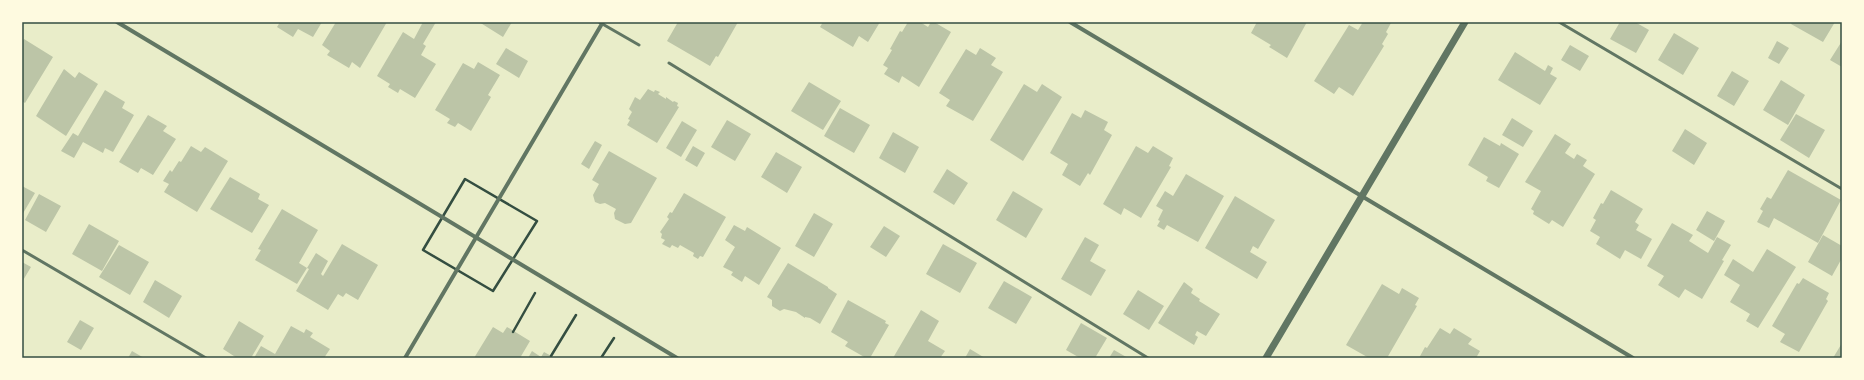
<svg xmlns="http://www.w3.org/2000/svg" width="1864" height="380" font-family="Cabin,sans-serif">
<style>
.building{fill:#bcc5a7}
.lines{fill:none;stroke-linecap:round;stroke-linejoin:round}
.path{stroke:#344e41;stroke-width:2.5}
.service{stroke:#617663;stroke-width:3}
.minor{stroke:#617663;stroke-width:4}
.tertiary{stroke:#617663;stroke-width:7}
.neatline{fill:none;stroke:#344e41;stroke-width:1.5}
</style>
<rect width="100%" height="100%" fill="#e9edc9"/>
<!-- building -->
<path class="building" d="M280,22H322L313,37L298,29L293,37L277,27Z
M336,22H387L360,68L352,62L349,68L327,55L330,51L322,45Z
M423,22H436L423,44L426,46L421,55L436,64L415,98L400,89L398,93L388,87L390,84L377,76L403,32L414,39Z
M479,22H512L503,37Z
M678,22H738L718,57L716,56L710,66L667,41Z
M823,22H880L868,42L859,36L853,47L820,27Z
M908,22H920L928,27L931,22H934L951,32L919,87L902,76L899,83L884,74L888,68L883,65L892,50L890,49L900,31L902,32Z
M1257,22H1307L1287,58L1269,47L1271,45L1251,33Z
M1363,22L1391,23L1386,32L1388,34L1382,44L1384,46L1353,96L1339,87L1334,94L1314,81L1349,25L1358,30Z
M1620,22H1635L1649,30L1636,53L1610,39Z
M1792,22H1835L1823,42L1791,24Z
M1674,33L1699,48L1683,75L1658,60Z
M24,39L53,57L25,103L22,101V42Z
M1777,41L1789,48L1779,64L1768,58Z
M1842,41V67L1830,60Z
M1570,45L1589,56L1580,71L1561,60Z
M506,48L528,61L519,78L496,64Z
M980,48L996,58L991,65L1003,72L973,121L946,106L950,100L939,93L966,49L976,55Z
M1515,52L1545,71L1548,65L1553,68L1550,74L1557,78L1540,105L1498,80Z
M478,62L500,75L488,95L491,97L471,131L458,123L455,127L447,123L450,119L435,110L463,63L474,69Z
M64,69L75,78L79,72L98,84L66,136L36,116Z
M1732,71L1749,81L1734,106L1717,96Z
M1781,80L1805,95L1788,125L1763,110Z
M809,82L841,101L823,130L791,111Z
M1024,84L1037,92L1042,84L1062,97L1023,161L990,140Z
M648,89L654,92L655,90L660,92L658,94L666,99V97L673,102L674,101L678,103L677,106L679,107L657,143L627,125L630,120L628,119L632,112L629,109L635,97L640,100Z
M105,90L125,102L122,108L134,115L113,152L105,148L103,153L83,142L74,158L61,151L73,133L78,136Z
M840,108L870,125L854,153L824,136Z
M1085,110L1108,122L1104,130L1112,135L1090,175L1088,173L1080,186L1062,175L1068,164L1050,153L1072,113L1081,118Z
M1796,114L1825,130L1809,158L1780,140Z
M148,115L167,126L163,131L176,139L153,175L141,168L138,173L119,162Z
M1512,118L1533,131L1523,147L1502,135Z
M727,120L751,134L735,161L711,147Z
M682,121L697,130L681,157L666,148Z
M1685,129L1707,143L1694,165L1672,151Z
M893,132L919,147L905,173L879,158Z
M1555,134L1571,144L1565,153L1574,159L1577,154L1587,160L1583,166L1595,174L1563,227L1552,220L1549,224L1533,214L1534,211L1531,209L1541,191L1525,182Z
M1484,137L1500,146L1501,143L1519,154L1499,188L1486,181L1488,177L1468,165Z
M595,141L602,145L589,169L581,164Z
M191,146L201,152L205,147L228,161L197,212L164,192L169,184L163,181L170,170L172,172L179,161L181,162Z
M693,146L705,153L697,167L685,160Z
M1136,146L1148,153L1153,146L1173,158L1169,166L1171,167L1141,218L1124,208L1121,215L1103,204Z
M609,151L657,178L631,223L625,224L615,219L614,213L616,209L605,203L600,204L595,202L593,195L599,184L592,180Z
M776,152L802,167L787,193L761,177Z
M947,169L968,183L954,205L933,192Z
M1788,170L1841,200L1818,243L1774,218L1769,228L1757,222L1763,211L1760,209L1767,197L1771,199Z
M1186,174L1224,196L1198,242L1167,225L1164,230L1157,226L1160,221L1158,220L1163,210L1156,206L1165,191L1173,196Z
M230,177L260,194L258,199L269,205L252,233L210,209Z
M22,186L35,193L22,215Z
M1611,190L1643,209L1635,222L1639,225L1636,230L1652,239L1641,259L1625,250L1620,259L1596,244L1600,237L1590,231L1596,220L1593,218L1601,203L1603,204Z
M1013,191L1043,209L1026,238L996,220Z
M684,193L726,217L703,257L700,256L698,259L693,256L694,253L680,245L678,248L672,245L670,248L662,244L665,240L661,238L662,234L660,232L669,219L667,217L670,212L672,213Z
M39,194L61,206L46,232L25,220Z
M1235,196L1275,220L1258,249L1253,246L1250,252L1267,262L1257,279L1205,248Z
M282,209L318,230L299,263L307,268L297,284L255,260L261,250L258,249Z
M1707,211L1725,221L1714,241L1696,230Z
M814,213L833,224L814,257L795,246Z
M1672,223L1693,235L1689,241L1708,253L1717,237L1731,245L1722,260L1724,261L1702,299L1685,289L1679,298L1658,285L1664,276L1647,266Z
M89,224L119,241L102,271L72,254Z
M734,225L745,231L747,227L781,248L759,285L745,276L742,282L731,275L733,272L723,267L735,247L725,240Z
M884,226L900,236L886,257L870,247Z
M1823,235L1842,246V258L1832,276L1808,262Z
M1085,237L1099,245L1090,261L1106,270L1091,296L1061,279Z
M342,244L378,265L358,300L346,293L343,297L338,294L328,310L296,291L309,269L307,268L316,253L328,261L321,274L323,276Z
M943,244L977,263L960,293L926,274Z
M119,245L149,262L130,295L99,277Z
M1767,249L1796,267L1758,328L1746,321L1750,314L1730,302L1740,285L1724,275L1733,259L1753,272Z
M22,262L31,267L22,282Z
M788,263L828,287V288L837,294L820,324L810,318L805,317V318L796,312L784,309L780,311L772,306V300L767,297Z
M1803,278L1829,293L1826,299L1828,301L1799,352L1780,342L1785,334L1772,326L1797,283L1799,284Z
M155,280L182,296L169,318L143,302Z
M1004,281L1032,297L1016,324L988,308Z
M1184,282L1193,289L1191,293L1200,299L1199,301L1220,314L1206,336L1197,331L1195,335L1198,337L1194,345L1158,323Z
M1382,284L1399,294L1402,288L1419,298L1415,305L1417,306L1387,358H1369L1346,345Z
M1138,290L1164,306L1149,330L1123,314Z
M848,300L886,321L885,323L889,325L870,358H866L845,346L848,342L831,332Z
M921,310L939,321L928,341L945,351L940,358H893Z
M80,320L94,328L81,350L67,342Z
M239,321L264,336L251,358H237L223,349Z
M1081,323L1107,338L1095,358H1080L1066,350Z
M291,326L304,333L306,329L313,333L310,337L330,349L324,358H254L261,346L275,354Z
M493,327L503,333L507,327L530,341L520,358H474Z
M1440,328L1450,334L1454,328L1472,339L1468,344L1480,351L1476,358H1419L1425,347L1427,348Z
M1842,343V358H1833Z
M970,349L985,358H965Z
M1114,350L1128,358H1109Z
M132,351L144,358H128Z
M532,351L541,357L544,352L555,358H528Z"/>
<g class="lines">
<!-- path -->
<path class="path" d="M465,179L537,221L493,291L423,250Z
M513,332L535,293
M551,356L576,315
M601,358L614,338"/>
<!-- service -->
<path class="service" d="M599,22L639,45
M1559,22L1842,189
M669,63L1148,358
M22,250L206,358"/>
<!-- minor -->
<path class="minor" d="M117,22L677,358
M1070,22L1633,358
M405,358L603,22"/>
<!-- tertiary -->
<path class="tertiary" d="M1266,358L1465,22"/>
</g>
<!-- border -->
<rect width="1864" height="380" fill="none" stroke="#fefae0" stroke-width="46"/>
<rect x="23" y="23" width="1818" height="334" class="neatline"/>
</svg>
